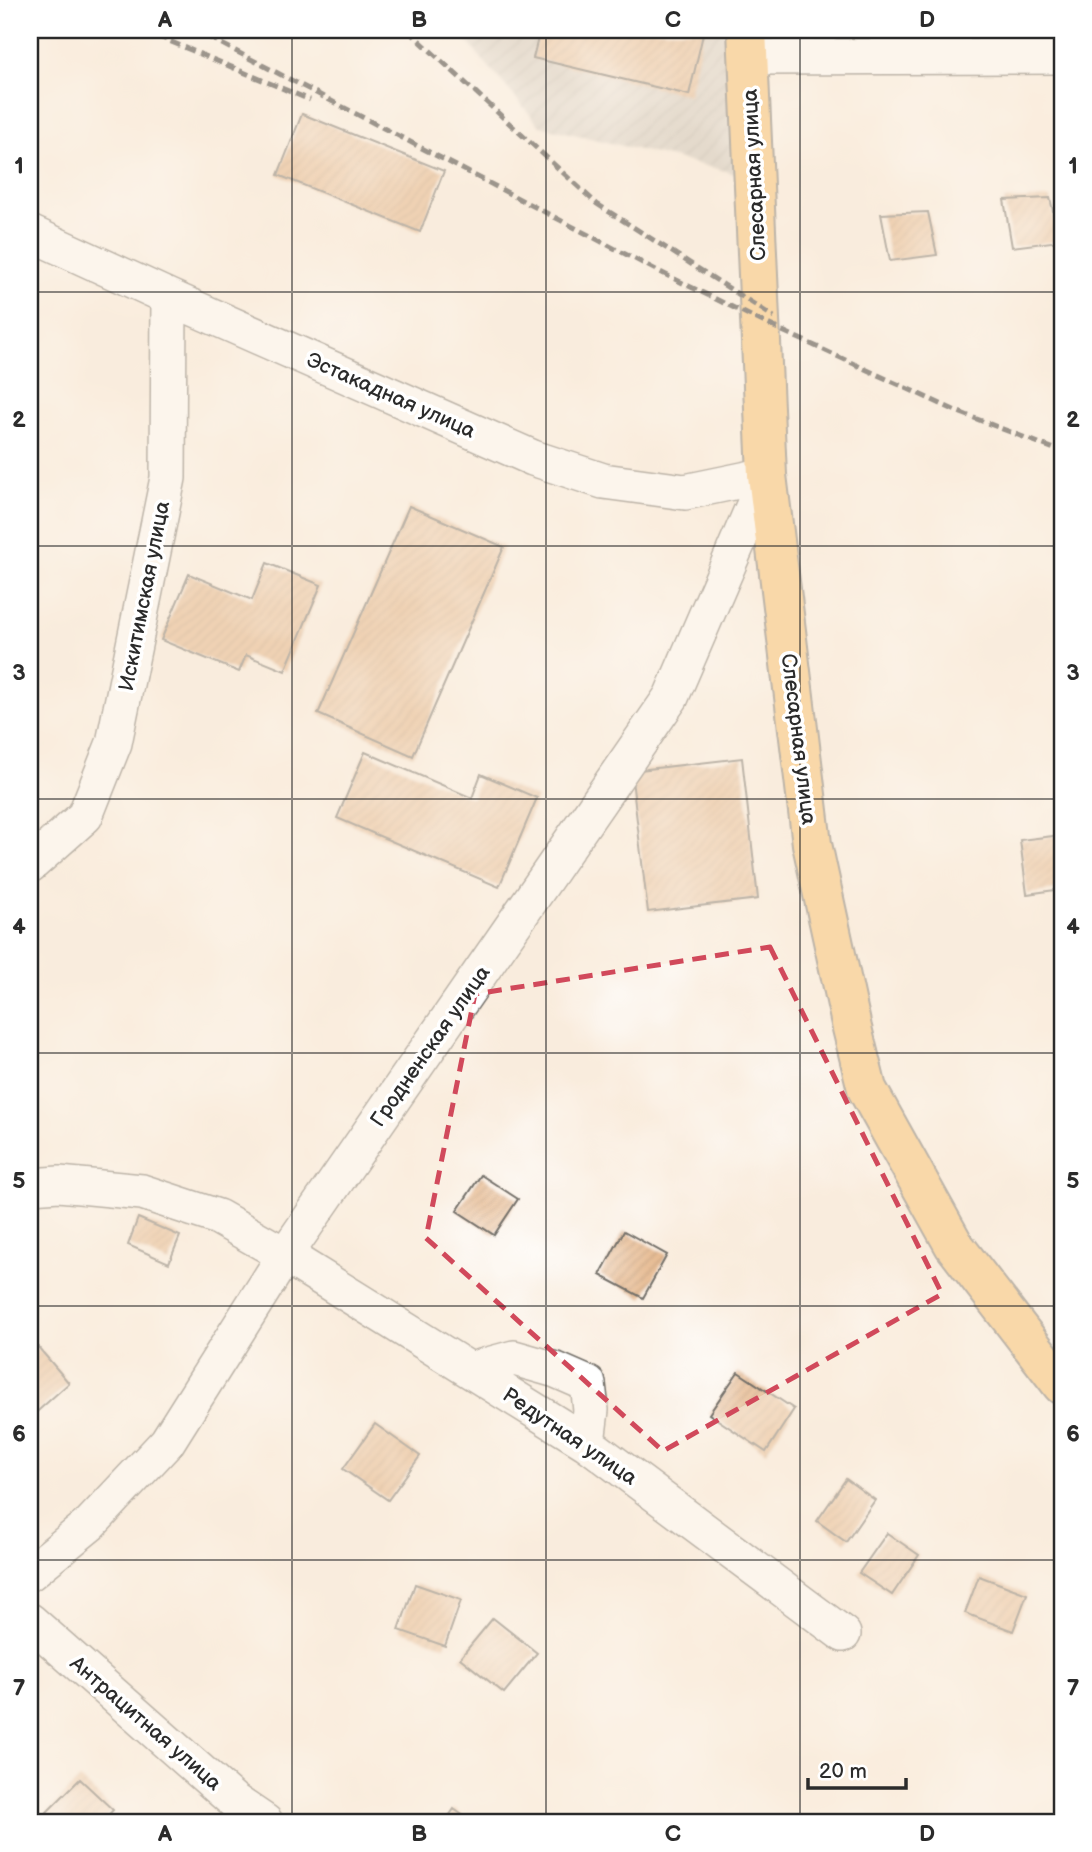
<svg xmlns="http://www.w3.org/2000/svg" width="1092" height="1852" font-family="'Balsamiq Sans',sans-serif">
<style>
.industrial{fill:url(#industrial-furrows)}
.building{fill:url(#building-hatch)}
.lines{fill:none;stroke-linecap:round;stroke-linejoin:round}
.minor-casing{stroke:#736f69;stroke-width:38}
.major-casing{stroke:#736f69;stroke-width:42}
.minor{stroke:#fff;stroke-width:35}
.major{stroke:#f8bf6c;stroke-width:38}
.rail{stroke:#2b2b2b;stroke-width:5;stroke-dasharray:10 5;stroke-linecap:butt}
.marked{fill:none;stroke:#d1495b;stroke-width:5;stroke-dasharray:14 9;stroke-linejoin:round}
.grid{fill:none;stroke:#2b2b2b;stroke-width:2;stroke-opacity:0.55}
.labels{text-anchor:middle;stroke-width:7;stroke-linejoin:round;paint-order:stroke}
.street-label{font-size:21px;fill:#2b2b2b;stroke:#fff}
.neatline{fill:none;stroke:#2b2b2b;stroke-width:2.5}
.grid-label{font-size:23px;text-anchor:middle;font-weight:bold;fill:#2b2b2b}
</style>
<defs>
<pattern id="industrial-furrows" width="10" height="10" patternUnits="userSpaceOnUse" patternTransform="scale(1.75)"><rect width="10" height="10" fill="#cac3b8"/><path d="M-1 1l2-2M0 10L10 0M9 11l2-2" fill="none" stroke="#aea89e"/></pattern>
<pattern id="building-hatch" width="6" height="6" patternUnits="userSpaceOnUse" patternTransform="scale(1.75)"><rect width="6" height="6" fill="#e3b182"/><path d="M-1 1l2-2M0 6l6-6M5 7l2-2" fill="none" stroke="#c39870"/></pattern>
</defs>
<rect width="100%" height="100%" fill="#fff"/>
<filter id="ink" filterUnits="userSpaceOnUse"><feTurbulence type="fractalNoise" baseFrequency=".0143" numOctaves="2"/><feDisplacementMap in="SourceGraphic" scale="14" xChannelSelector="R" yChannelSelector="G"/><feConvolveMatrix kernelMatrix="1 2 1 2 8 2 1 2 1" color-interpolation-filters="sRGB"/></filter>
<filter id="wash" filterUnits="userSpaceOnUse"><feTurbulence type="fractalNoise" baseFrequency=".00686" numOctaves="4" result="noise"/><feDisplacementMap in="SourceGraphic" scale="28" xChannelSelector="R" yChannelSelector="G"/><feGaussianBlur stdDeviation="1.57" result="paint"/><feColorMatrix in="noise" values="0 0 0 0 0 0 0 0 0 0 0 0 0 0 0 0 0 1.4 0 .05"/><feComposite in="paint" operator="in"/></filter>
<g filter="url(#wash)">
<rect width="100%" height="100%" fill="#f9ecdd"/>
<!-- industrial -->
<path class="industrial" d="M457,30H737L746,178L722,170L540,126Z"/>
<g id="blocks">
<!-- building -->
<path class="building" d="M540,30H704L689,95L533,58Z
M928,30H977L979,39L931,45Z
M302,114L444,171L420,232L278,175Z
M1050,198L1060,241L1012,247L1004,200Z
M928,212L937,255L890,261L881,214Z
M409,506L504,547L413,756L318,714Z
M267,563L321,585L285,671L246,655L239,672L161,640L189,574L252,600Z
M365,752L472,798L481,774L537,798L499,887L337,818Z
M742,758L758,899L648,912L631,771Z
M1062,835V889L1027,894L1020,840Z
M481,1175L518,1199L494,1235L457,1211Z
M138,1218L180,1236L169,1263L128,1245Z
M624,1231L667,1255L643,1298L600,1275Z
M38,1347L69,1383L30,1418V1354Z
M738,1372L794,1409L766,1452L709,1414Z
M375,1424L420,1456L388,1500L343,1469Z
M846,1479L875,1500L846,1542L817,1521Z
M887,1533L919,1555L892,1595L859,1573Z
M979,1576L1027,1594L1013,1631L965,1613Z
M415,1584L461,1600L445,1646L399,1630Z
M493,1618L537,1653L504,1693L460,1658Z
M80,1779L113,1810L102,1822H57L47,1812Z
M454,1809L472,1822H445Z"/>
</g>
</g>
<g filter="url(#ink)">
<use href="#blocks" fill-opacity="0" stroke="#736f69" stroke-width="2"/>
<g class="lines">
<!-- minor casing -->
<g class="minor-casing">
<path id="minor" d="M748,57L1062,56
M30,233L169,297L533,458L603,481L685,492L767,475
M30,865L85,816L114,743L168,478L169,297
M30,1186L59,1184L142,1192L218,1217L285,1255L587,1443L843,1634
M470,1370L514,1358L556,1370L588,1384L591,1410L587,1443
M30,1573L90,1524L167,1442L285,1255L671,697L767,475
M30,1621L234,1801L265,1822"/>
</g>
<!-- major casing -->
<g class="major-casing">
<path id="major" d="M747,30L767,475L812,844L852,1028L867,1089L954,1245L1062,1385"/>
</g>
<!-- minor -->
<use href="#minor" class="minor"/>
<!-- major -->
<use href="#major" class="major"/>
<!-- rail -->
<path class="rail" d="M143,30L310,100
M195,30L656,270L761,321L956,411L1062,452
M408,30L597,204L774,317"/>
</g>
</g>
<!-- marked area -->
<path d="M0 0H1092V1852H0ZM770,947L942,1294L663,1451L426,1238L475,994Z" fill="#f9ecdd" fill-opacity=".55" fill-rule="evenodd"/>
<path class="marked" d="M770,947L942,1294L663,1451L426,1238L475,994Z"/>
<!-- grid -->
<path class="grid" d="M292,30V1822M546,30V1822M800,30V1822M30,292H1062M30,546H1062M30,799H1062M30,1053H1062M30,1306H1062M30,1560H1062"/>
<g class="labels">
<!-- street labels -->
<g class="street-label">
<text transform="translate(754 175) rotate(-93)" y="7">Слесарная улица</text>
<text transform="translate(391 395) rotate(24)" y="7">Эстакадная улица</text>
<text transform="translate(144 596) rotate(-79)" y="7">Искитимская улица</text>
<text transform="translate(799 739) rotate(83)" y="7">Слесарная улица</text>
<text transform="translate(430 1046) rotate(-55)" y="7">Гродненская улица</text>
<text transform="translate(570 1436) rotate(34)" y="7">Редутная улица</text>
<text transform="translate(146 1723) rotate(41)" y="7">Антрацитная улица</text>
</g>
</g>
<!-- margin -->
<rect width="1092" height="1852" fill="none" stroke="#fff" stroke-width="77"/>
<!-- scale -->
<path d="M808 1778v10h98v-10" fill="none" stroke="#2b2b2b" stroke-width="3.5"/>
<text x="819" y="1778" font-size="21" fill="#2b2b2b" stroke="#ffffff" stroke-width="5" paint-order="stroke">20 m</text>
<rect x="38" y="38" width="1016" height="1776" class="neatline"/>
<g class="grid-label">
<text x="165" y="27">A</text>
<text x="419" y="27">B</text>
<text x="673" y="27">C</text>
<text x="927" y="27">D</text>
<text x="19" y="173">1</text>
<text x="1073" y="173">1</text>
<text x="19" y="427">2</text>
<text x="1073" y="427">2</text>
<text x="19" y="680">3</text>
<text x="1073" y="680">3</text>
<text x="19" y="934">4</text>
<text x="1073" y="934">4</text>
<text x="19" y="1188">5</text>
<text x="1073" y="1188">5</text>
<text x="19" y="1441">6</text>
<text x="1073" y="1441">6</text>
<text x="19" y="1695">7</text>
<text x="1073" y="1695">7</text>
<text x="165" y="1841">A</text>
<text x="419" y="1841">B</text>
<text x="673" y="1841">C</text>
<text x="927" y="1841">D</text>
</g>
</svg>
